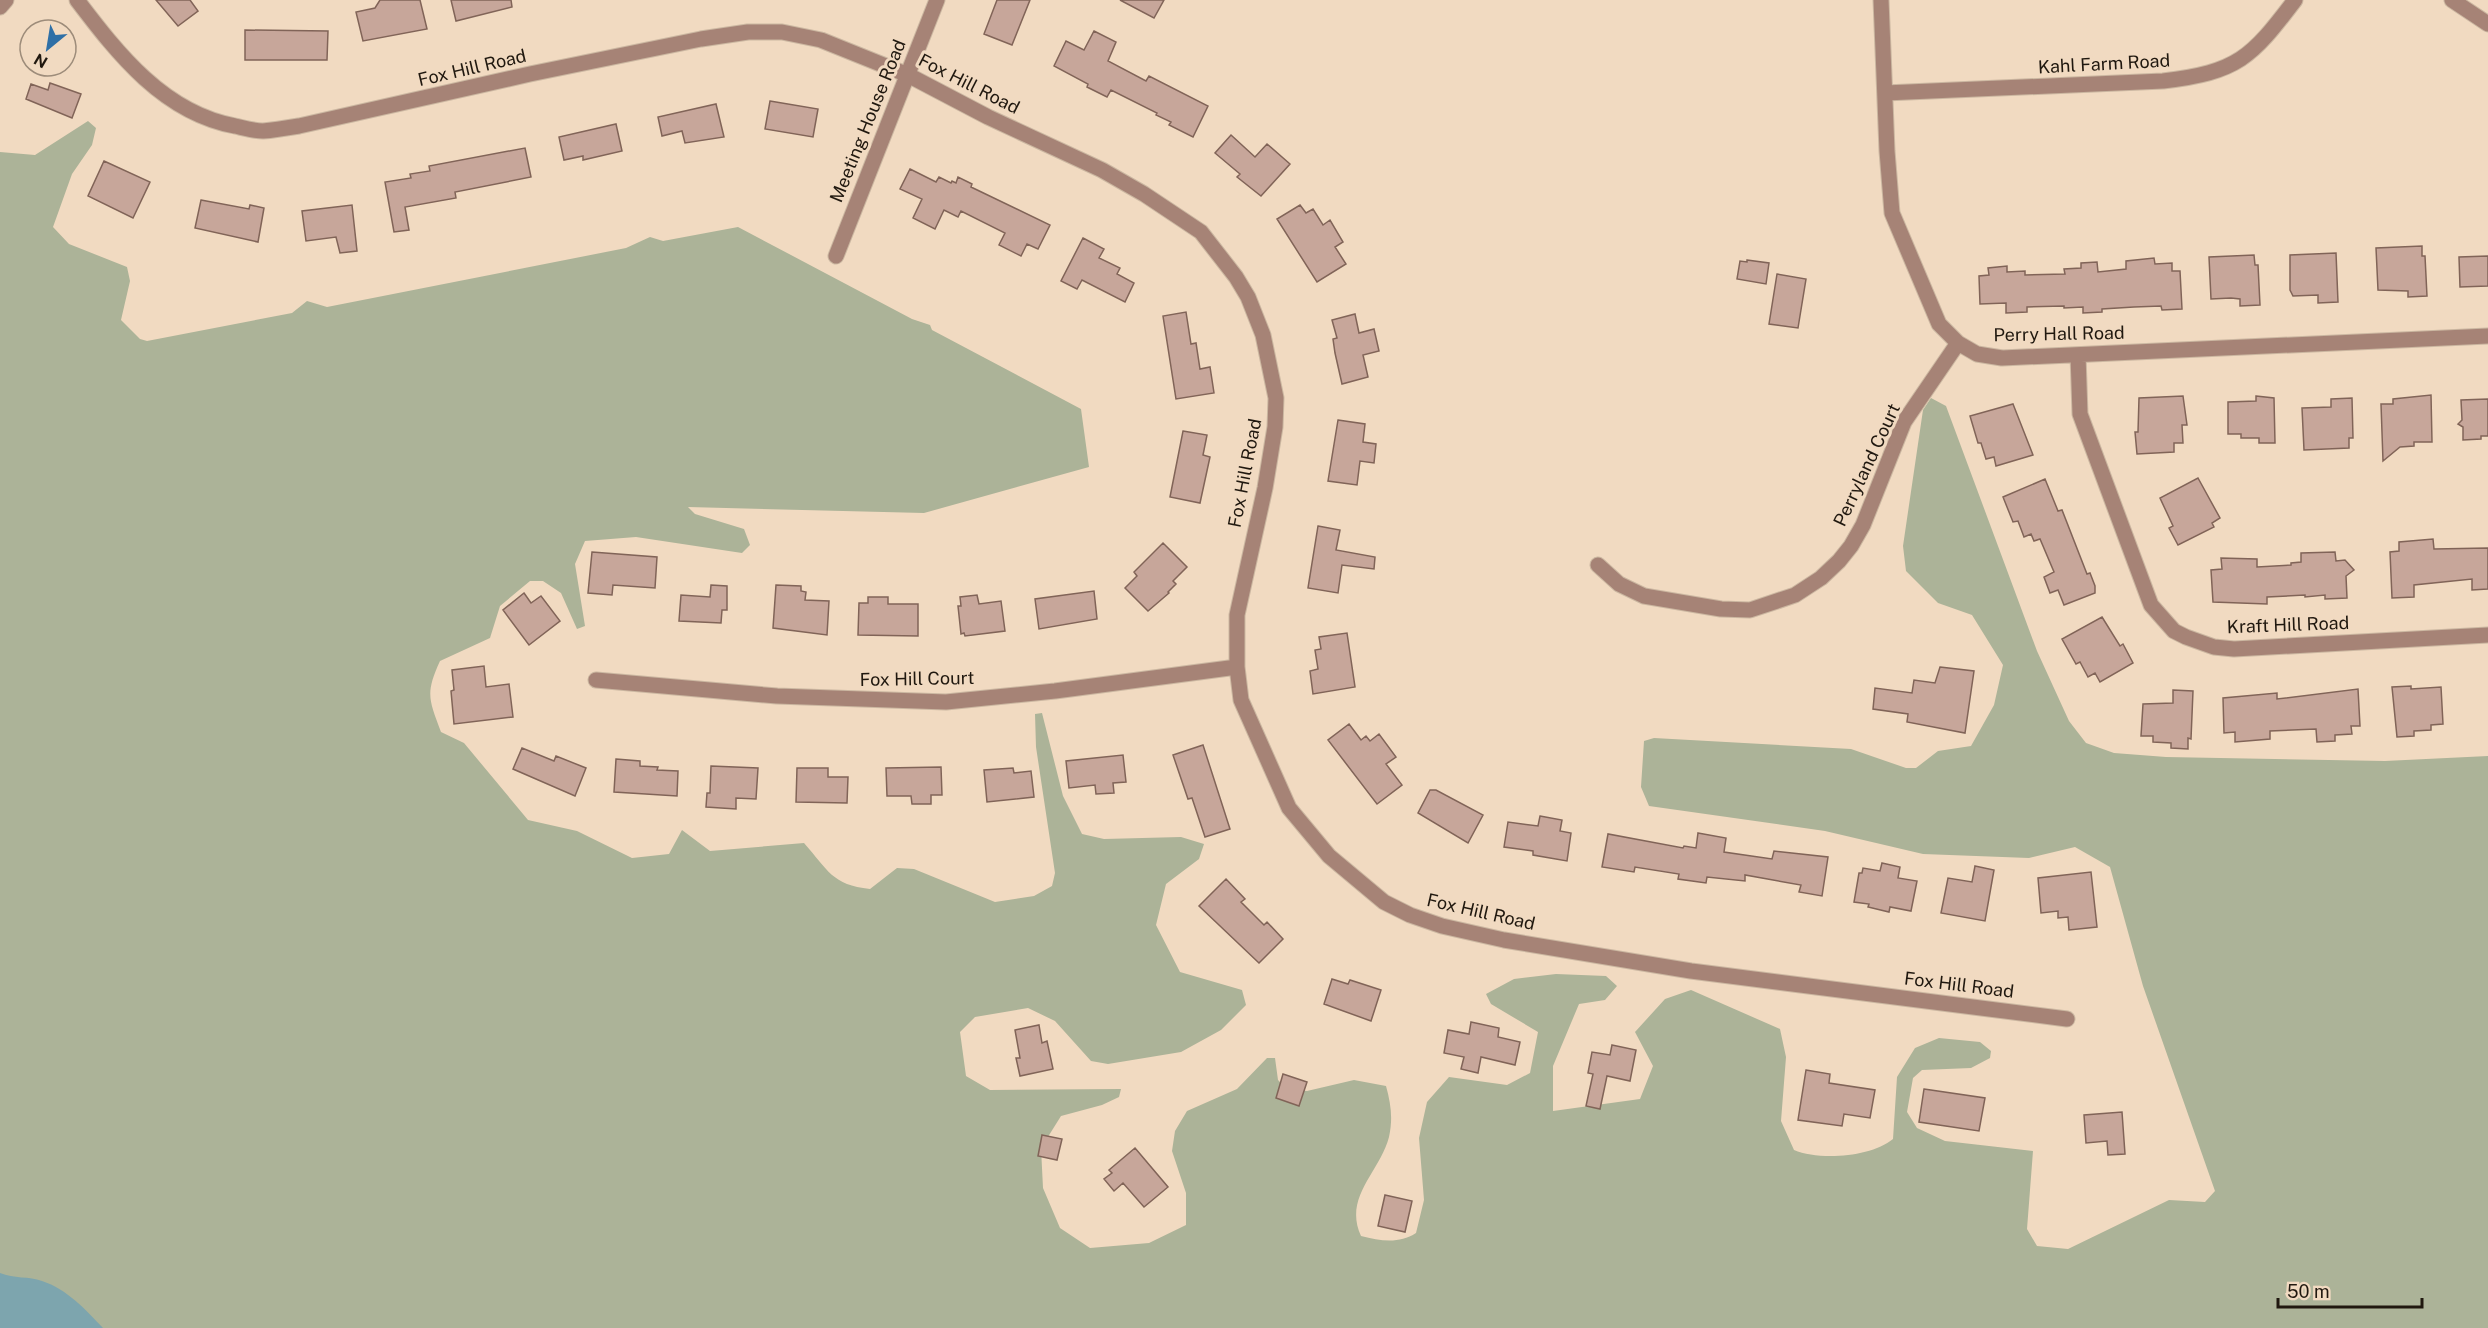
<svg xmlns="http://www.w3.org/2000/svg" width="2488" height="1328" font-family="'Public Sans',sans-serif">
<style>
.green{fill:#acb398}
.water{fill:#7da5ae}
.building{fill:#c7a69a;stroke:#816458;stroke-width:1.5}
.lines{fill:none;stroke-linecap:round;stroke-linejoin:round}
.minor-casing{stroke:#cbb7a1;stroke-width:17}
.minor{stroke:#a68376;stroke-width:15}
.labels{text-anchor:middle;stroke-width:6;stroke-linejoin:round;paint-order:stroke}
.street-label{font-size:18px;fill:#20180f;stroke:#f1dac1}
</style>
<rect width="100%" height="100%" fill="#f1dac1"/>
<!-- green -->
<path class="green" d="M88,121L96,128L92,145L72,174L53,227L69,244L127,267L130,281L121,320L140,339L147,341L292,313L307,301L327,307L626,248L650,237L663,241L738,227L912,319L930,325L932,330L1081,409L1089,467L924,513L688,507L695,514L744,529L750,545L742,553L636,537L585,541L575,564L585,626L577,629L561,593L543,581H530L500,606L490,638L440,661C425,694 429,699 441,732L464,743L528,820L577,831L632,858L669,854L682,830L710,851L804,843C828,870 832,885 870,889L897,868L914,869L995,902L1034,896L1052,886L1055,873L1036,747L1035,714L1042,713L1063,796L1082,834L1104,839L1181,837L1204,844L1199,859L1166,884L1156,925L1180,972L1242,990L1246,1005L1221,1030L1181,1052L1108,1064L1091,1061L1055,1021L1028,1008L975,1017L960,1032L966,1076L990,1090L1121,1089L1119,1097L1102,1105L1061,1116L1041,1148L1043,1188L1060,1228L1090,1248L1149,1243L1186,1225V1193L1172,1151L1175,1131L1187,1111L1237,1089L1267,1058H1275L1278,1080L1287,1089L1307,1091L1354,1080L1386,1086C1391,1104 1393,1119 1389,1137C1380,1172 1343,1197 1361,1236C1381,1241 1399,1244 1416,1233L1424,1200L1419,1138L1427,1102L1449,1077L1507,1085L1530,1073L1538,1032L1491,1004L1486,994L1514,979L1556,974L1606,976L1617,986L1605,1000L1579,1004L1553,1066V1111L1640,1099L1653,1066L1635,1032L1665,999L1691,990L1780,1029L1786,1057L1781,1121L1794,1150C1820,1161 1871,1157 1893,1139L1897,1077L1915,1048L1939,1038L1980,1042L1991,1051L1990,1058L1971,1068L1922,1070L1913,1078L1907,1112L1917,1128L1945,1141L2033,1151L2027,1229L2037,1246L2068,1249L2169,1200L2205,1202L2215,1191L2143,986L2110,867L2075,847L2029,858L1923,854L1825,831L1649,806L1641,787L1644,741L1654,738L1851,749L1906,768H1916L1938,751L1971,746L1994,705L2003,665L1972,615L1938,603L1906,571L1903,546L1923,410L1931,398L1946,406L2037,651L2069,721L2086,743L2114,753L2166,757L2385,761L2488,756V1328H0V152L35,155Z"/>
<!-- water -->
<path class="water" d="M0,1273C14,1279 29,1276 42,1281C67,1289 86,1310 103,1328H0Z"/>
<!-- building -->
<path class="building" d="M156,0H190L198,11L178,26Z
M380,0H420L427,29L363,41L356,12L375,8Z
M451,0H511L512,7L456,21Z
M997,0H1030L1012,45L984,34Z
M1120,0H1164L1154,18Z
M245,30L328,31L327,60H245Z
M1094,31L1116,42L1108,61L1146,81L1149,76L1208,106L1193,137L1169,125L1171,122L1156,115L1157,113L1111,90L1107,97L1087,87L1088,84L1054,66L1066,41L1084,50Z
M50,83L81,94L72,118L26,99L31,84L48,90Z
M770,101L818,109L813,137L765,129Z
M716,104L724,137L685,143L682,131L662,136L658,117Z
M616,124L622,151L583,160V156L564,160L559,137Z
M1231,135L1255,157L1267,144L1290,164L1261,196L1237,177L1240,174L1215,153Z
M525,148L531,177L455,192L456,198L405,207L409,230L394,232L385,182L411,178L410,174L430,171L429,166Z
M104,161L150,182L133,218L88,196Z
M910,169L936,182L939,177L951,183L952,181L956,183L958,177L972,184L971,187L1050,225L1038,249L1027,244L1021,256L999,245L1005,233L961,211L958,217L944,210L935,229L913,218L922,199L900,189Z
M201,200L249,209L250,205L264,208L258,242L195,228Z
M352,205L357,251L340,253L336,237L306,241L302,211Z
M1300,205L1306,213L1313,209L1323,225L1330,220L1343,242L1335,247L1346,264L1317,282L1277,219Z
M1083,238L1104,249L1099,258L1120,268L1117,274L1134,283L1125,302L1082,280L1077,289L1061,281Z
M2422,246V256H2425L2427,296L2408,297V291L2378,290L2376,248Z
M2336,253L2338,302L2318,303V295L2293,296L2290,290V255Z
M2254,255L2255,265H2258L2260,305L2240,306V299L2231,298L2211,299L2209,257Z
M2488,256V286L2460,287L2459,257Z
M2154,258L2155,264L2172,263V271H2180L2182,309L2162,310L2161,306L2134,307L2102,309V312L2083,313V307L2064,308V306L2027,307V312L2006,313V303L1980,304L1979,276L1989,275L1988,268L2007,266V272L2025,271V275L2065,274L2064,269L2081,268V263L2097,262L2098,272L2126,269V261Z
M1747,260L1769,263L1766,284L1737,279L1740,261L1747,262Z
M1777,274L1806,279L1798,328L1769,324Z
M1186,312L1191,344L1196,343L1200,369L1210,367L1214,393L1176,399L1163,316Z
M1355,314L1359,333L1374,329L1379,351L1363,355L1368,377L1342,384L1335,353L1333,339L1337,338L1332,320Z
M2431,395L2432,442H2414V446L2400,447L2383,461L2381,404H2393V399Z
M2183,396L2187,425H2182L2183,443H2174V452L2137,454L2135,432H2138L2139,398Z
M2256,396L2274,398L2275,443H2259V438H2241V434H2228V402L2256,401Z
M2352,398L2353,438H2349V448L2304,450L2302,408L2331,407V399Z
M2488,399V436H2481V439L2463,440V427L2458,424L2462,420L2461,400Z
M2013,404L2033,455L1996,466L1994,457L1986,459L1981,443H1978L1970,416Z
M1338,420L1365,424L1363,442L1376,444L1374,463L1360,461L1357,485L1328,481Z
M1183,431L1207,435L1203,455L1210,457L1200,503L1170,497Z
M2198,478L2220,518L2212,523L2214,527L2178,545L2169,528L2173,526L2160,498Z
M2045,479L2058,511L2062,510L2087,574L2090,573L2095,586V593L2064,605L2058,590L2050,593L2044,577L2054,572L2040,539L2034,541L2031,534L2024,537L2018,521L2013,522L2003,497Z
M1318,526L1340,530L1336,550L1375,557L1374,569L1342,565L1338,593L1308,588Z
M2433,539L2434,549L2488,548V589L2472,590V579L2414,585V597L2392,598L2390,552L2399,551V542Z
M1163,543L1187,567L1173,581L1176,584L1168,592L1169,593L1148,611L1125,588L1137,576L1134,572Z
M592,552L657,557L655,588L613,585L612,595L588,593Z
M2335,552L2336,561L2345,560L2354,570L2346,576L2347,598L2325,599V595L2305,597V595L2267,597V604L2213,602L2211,570L2222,569L2221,558L2257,559V567L2291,565V563L2301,562V553Z
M711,585L727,586V610H722L721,623L679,621L681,595L710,597Z
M776,585L801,586V591L806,592L805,600L829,601L827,635L773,628Z
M1094,591L1097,619L1039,629L1035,599Z
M524,593L531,603L541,596L560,621L529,645L503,610Z
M977,595L979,604L1001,601L1005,631L965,636L964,633L961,634L958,606H961L960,597Z
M868,597H888V604H918V636L858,635L859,603H868Z
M2102,617L2120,646L2123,644L2133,663L2100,682L2095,673L2088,677L2080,662L2076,664L2062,639Z
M1347,633L1355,687L1313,694L1310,671L1318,669L1315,650L1321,649L1319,637Z
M484,666L486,687L509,684L513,717L454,724L451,691L454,690L452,670Z
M1940,667L1974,671L1965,733L1907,722L1908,714L1873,709L1875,688L1912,693L1914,680L1935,683Z
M2411,686V689L2441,687L2443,724L2431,725V730L2414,731V736L2397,737L2392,687Z
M2358,689L2360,726H2351L2352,734L2335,735V741L2317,742L2316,729L2270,731V739L2235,742V732L2224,733L2223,698L2277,693V699Z
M2173,690L2193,691L2191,739L2188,738V749L2171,748V743L2153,742V736H2141L2143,704L2173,703Z
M1349,724L1361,740L1366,736L1370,741L1379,734L1396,757L1386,764L1402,785L1377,804L1328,740Z
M1203,745L1230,829L1205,837L1192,798L1188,799L1173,755Z
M522,748L554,761L556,756L586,768L575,796L513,769Z
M1123,755L1126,782L1113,783L1114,793L1096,794L1095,785L1069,788L1066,761Z
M616,759L640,761V766L658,767L657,770L678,771L677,796L614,792Z
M711,766L758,768L756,799L736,798V809L706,807L707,793H710Z
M941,767L942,795H931V804H912L911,796H887L886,768Z
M797,768H828V777H848L847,803L796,802Z
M1013,768L1014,773L1031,771L1034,797L987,802L984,770Z
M1430,790H1436L1483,815L1468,843L1418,813Z
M1540,816L1562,820L1560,831L1571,833L1567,861L1533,855V851L1504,847L1508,822L1538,826Z
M1698,833L1726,838L1724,852L1772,859L1774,851L1828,857L1822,896L1799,892L1801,885L1745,875V881L1707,877L1706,883L1678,879L1679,874L1635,867L1634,872L1602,867L1608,834L1683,848L1684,846L1696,848Z
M1882,863L1900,867L1898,878L1917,881L1911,911L1890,907L1889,912L1868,907L1869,904L1854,902L1859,873H1862L1863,868L1880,871Z
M1975,866L1994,870L1985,921L1941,913L1948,878L1972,882Z
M2091,872L2097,927L2069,930L2068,917L2058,918V911L2041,913L2038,878Z
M1226,879L1245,899L1241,902L1264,925L1267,922L1283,939L1259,963L1199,906Z
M1332,979L1348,984L1350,980L1381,990L1371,1021L1324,1004Z
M1471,1022L1499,1028L1498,1037L1520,1042L1515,1065L1481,1057L1478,1073L1461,1069L1464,1057L1444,1053L1448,1030L1469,1034Z
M1039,1025L1042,1043L1047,1041L1053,1069L1020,1076L1016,1058H1020L1015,1030Z
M1612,1045L1636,1050L1630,1081L1607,1076L1600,1109L1586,1106L1593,1074L1588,1073L1592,1052L1610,1055Z
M1806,1070L1830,1074L1829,1083L1875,1090L1870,1118L1844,1114L1842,1126L1798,1120Z
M1283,1074L1307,1082L1299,1106L1276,1098Z
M1924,1089L1985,1098L1979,1131L1919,1122Z
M2122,1112L2125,1154L2108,1155L2107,1141L2086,1143L2084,1115Z
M1042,1135L1062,1139L1057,1160L1038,1156Z
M1135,1148L1168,1187L1144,1207L1123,1183L1114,1191L1104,1179L1112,1173L1109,1170Z
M1385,1195L1412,1201L1405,1232L1378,1226Z"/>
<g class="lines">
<!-- minor casing -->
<g class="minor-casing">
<path id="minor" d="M77,0C118,54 164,113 235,126C244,128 254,131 263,131C275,130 287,128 299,126L530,74L701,39L748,32H782L821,40L908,75L988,117L1102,170L1144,194L1201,232L1236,277L1248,297L1263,335L1276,398L1275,427L1265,488L1237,615V667L1241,700L1289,808L1329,856L1384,902L1410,915L1442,926L1504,940L1691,971L2067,1019
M1881,0L1887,151L1892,213L1939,324L1958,343L1977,354L2002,358L2488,336
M2452,0L2488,24
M0,7L6,0
M1885,93L2163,81C2238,72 2251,58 2295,0
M836,256L937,0
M2078,355L2080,414L2151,605L2174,631L2186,637L2214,647L2234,649L2488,635
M1598,565L1619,584L1644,596L1721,609L1750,610L1795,595L1821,578L1839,561L1851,546L1863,525L1904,422L1958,343
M596,680L777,696L946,702L1055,691L1237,667"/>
</g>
<!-- minor -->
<use href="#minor" class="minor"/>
</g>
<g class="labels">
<!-- street labels -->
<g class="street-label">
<text transform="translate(2104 64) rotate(-3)" y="6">Kahl Farm Road</text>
<text transform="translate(472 68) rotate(-13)" y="6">Fox Hill Road</text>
<text transform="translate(969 84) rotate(27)" y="6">Fox Hill Road</text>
<text transform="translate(868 121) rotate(-68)" y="6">Meeting House Road</text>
<text transform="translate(2059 334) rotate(-1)" y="6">Perry Hall Road</text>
<text transform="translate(1867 465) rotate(-65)" y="6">Perryland Court</text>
<text transform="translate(1245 473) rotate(-79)" y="6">Fox Hill Road</text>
<text transform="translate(2288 625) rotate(-2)" y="6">Kraft Hill Road</text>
<text transform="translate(917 679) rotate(-1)" y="6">Fox Hill Court</text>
<text transform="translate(1481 912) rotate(13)" y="6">Fox Hill Road</text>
<text transform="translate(1959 985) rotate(7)" y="6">Fox Hill Road</text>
</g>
</g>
<!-- north arrow -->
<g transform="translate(48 48) rotate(210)"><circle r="28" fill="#f1dac1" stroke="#9d8c7a" stroke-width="1.5"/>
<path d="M0-4.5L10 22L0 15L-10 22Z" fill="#2e6fa6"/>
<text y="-9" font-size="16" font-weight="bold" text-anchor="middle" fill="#20180f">N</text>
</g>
<!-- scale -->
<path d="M2278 1298v9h144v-9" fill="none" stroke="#20180f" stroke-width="3"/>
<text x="2287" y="1298" font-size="18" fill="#20180f" stroke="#f1dac1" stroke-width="4.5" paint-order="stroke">50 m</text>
</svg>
